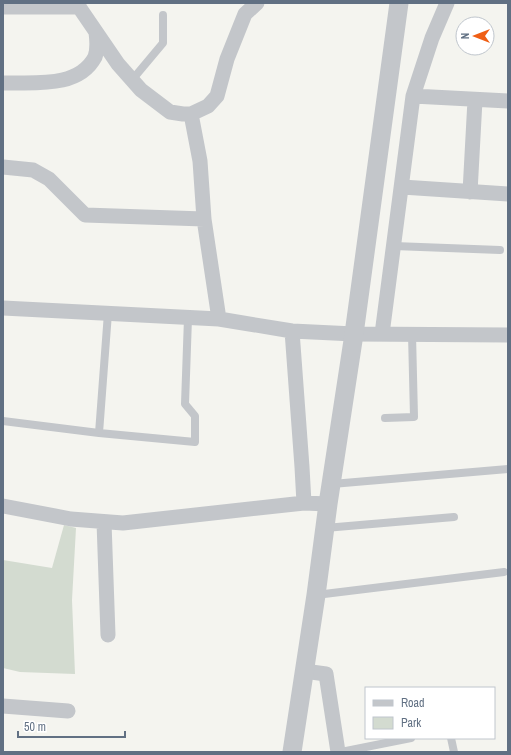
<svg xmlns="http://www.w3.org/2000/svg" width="511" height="755" font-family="'Archivo Narrow',sans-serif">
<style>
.green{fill:#d3dbd0}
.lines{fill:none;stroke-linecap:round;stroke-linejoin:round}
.service{stroke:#c3c6ca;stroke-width:8}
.minor{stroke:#c3c6ca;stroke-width:15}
.tertiary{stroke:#c3c6ca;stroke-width:19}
</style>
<rect width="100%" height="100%" fill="#f4f4ef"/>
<!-- green -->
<path class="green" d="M64,525L76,528L72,600L75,674L20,672L3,668V560L52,568Z"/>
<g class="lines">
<!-- service -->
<path class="service" d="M132,80L163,43V15
M394,246L500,250
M385,418L414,417L412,334
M3,421L99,433L195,442V416L185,404L188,318
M99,433L108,313
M332,484L508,469
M325,528L454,517
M316,595L504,572
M451,738L454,752
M341,752L411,738"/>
<!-- minor -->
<path class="minor" d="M79,3V7L118,64L141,90L170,112L183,114H191L208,106L217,96L227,59L245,14L257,3
M3,7H79
M3,83C33,82 78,89 95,57C98,49 97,40 96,32
M413,96L508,101
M191,114L200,161L204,219L219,319
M3,167L33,170L49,179L85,215L204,219
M402,187L508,194
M470,192L475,100
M3,308L219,319L292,331L354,334L508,335
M292,331L302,467L304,503
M382,334L413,96L432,38L447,3
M3,506L71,519L123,523L304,503L328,504
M104,522L108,635
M304,671L326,674L338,752
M3,706L68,711"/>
<!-- tertiary -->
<path class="tertiary" d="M292,752L316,595L328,504L354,334L399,3"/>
</g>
<!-- border -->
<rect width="511" height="755" fill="none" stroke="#617083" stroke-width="8"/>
<!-- legend -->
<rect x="365" y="687" width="130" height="52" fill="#ffffff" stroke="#c0c6cd"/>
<rect x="373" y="700" width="20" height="6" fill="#c3c6ca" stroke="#c0c6cd"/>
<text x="401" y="707" font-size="12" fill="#617083">Road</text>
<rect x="373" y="717" width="20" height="12" fill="#d3dbd0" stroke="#c0c6cd"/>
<text x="401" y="727" font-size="12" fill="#617083">Park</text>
<!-- north arrow -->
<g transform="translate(475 36) rotate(270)"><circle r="19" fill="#ffffff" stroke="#c0c6cd"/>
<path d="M0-3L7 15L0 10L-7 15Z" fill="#ef5e14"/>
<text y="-6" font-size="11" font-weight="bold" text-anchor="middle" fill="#617083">N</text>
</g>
<!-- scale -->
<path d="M18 731v6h107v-6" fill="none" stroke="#617083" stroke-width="2"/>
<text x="24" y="731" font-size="12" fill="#617083" stroke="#ffffff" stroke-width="3" paint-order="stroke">50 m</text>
</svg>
